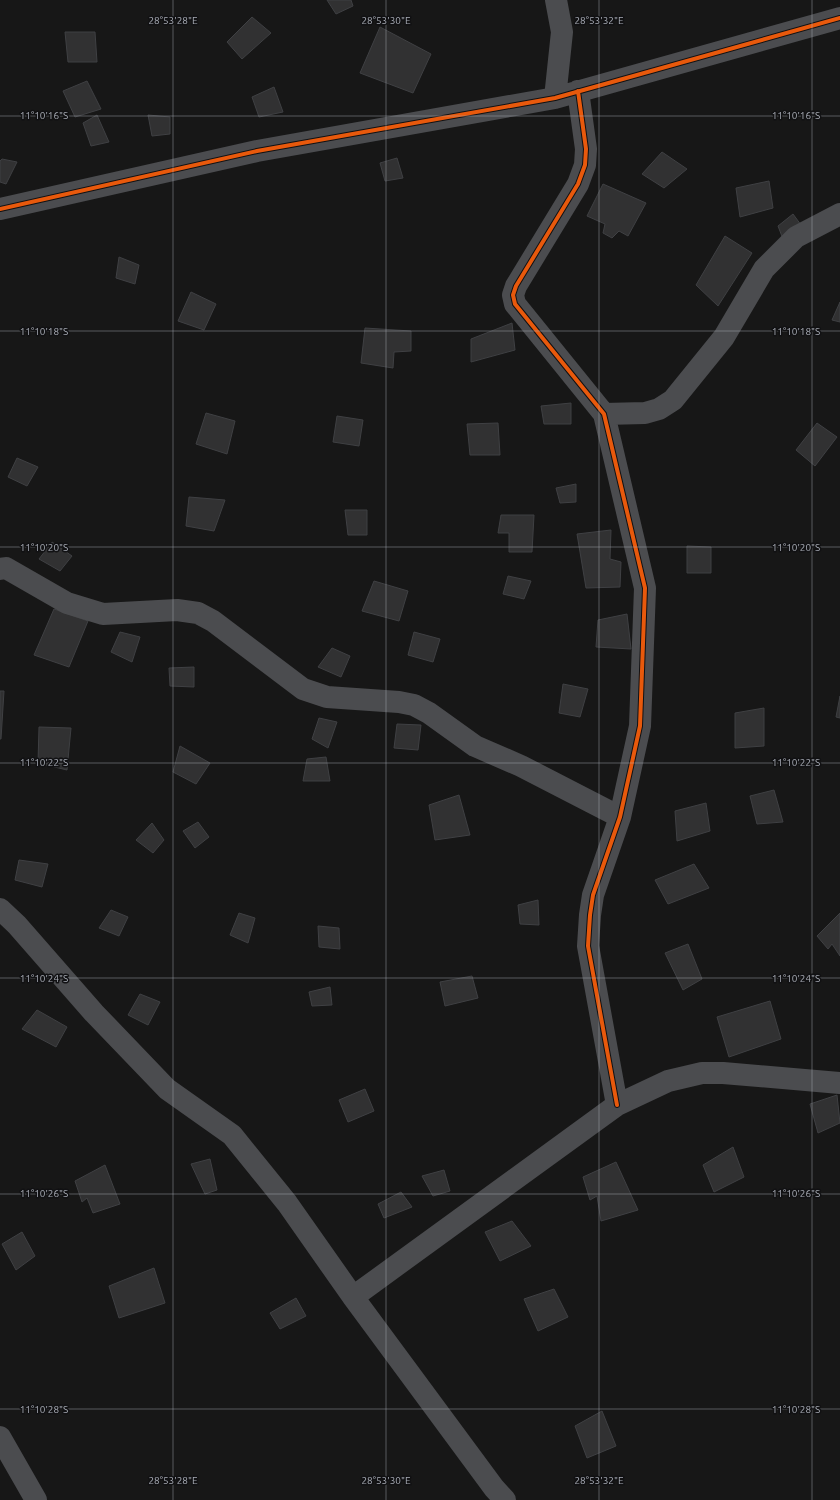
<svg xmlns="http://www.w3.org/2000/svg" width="840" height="1500" font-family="Ubuntu,sans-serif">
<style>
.building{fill:#313132;stroke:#3f4043}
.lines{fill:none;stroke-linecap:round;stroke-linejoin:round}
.street{stroke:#4b4c4f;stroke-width:22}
.cycleway-casing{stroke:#111113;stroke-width:6}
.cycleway{stroke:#e8590c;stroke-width:4}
.ticks{fill:none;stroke:#a9adb6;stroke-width:1;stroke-opacity:0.45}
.ticks-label{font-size:10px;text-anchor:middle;fill:#a9adb6;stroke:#111113;stroke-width:3;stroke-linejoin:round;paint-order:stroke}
</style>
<rect width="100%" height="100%" fill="#171717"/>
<!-- building -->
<path class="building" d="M327,0H351L353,6L336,14Z
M252,17L271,33L242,59L227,42Z
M380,27L431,54L413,93L360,73Z
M65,32H95L97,62H68Z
M87,81L101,109L75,117L63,91Z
M274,87L283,112L259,117L252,97Z
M97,115L109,142L91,146L83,123Z
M148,115L170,117V134L152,136Z
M662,152L687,169L664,188L642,174Z
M397,158L403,178L385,181L380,163Z
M2,159L17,162L6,184L0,182V161Z
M769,181L773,208L740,217L736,188Z
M603,184L646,203L628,236L619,231L612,238L603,233L605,224L587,216Z
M793,214L804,229L783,239L778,226Z
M725,236L752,253L718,306L696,285Z
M119,257L139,265L135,284L116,278Z
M191,292L216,304L204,330L178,321Z
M840,302V322L832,320Z
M512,323L515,350L471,362V339Z
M365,328L411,331V351L394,352L393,368L361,363Z
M571,403V424H544L541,406Z
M206,413L235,421L227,454L196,444Z
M337,416L363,420L359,446L333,442Z
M498,423L500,455H470L467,424Z
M817,423L837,437L815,466L796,450Z
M17,458L38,467L27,486L8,477Z
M576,484V502L560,503L556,488Z
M189,497L225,500L214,531L186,526Z
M345,510H367V535H348Z
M501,515H534L532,552H509V533H498Z
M611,530L610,559L621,562L620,587L586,588L577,534Z
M52,542L72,556L60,571L39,559Z
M687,546L711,547V573H687Z
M508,576L531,581L524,599L503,594Z
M374,581L408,591L399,621L362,611Z
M54,609L88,621L69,667L34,655Z
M627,614L631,649L596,647L598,620Z
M120,632L140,637L132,662L111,652Z
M414,632L440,639L433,662L408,655Z
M332,648L350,656L341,677L318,667Z
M194,667V687L170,686L169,668Z
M563,684L588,689L580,717L559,713Z
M0,691H4L1,739H0Z
M840,696V718L836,717Z
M764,708V746L735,748V713Z
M319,718L337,722L328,748L312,739Z
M397,724L421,725L418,750L394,748Z
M39,727L71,728L67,770L38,763Z
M180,746L210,763L196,784L173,772Z
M326,757L330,781H303L307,759Z
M774,790L783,822L757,824L750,796Z
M459,795L470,835L435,840L429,805Z
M706,803L710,831L677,841L675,811Z
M198,822L209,837L195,848L183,831Z
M152,823L164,840L153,853L136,840Z
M19,860L48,864L42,887L15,880Z
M694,864L709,888L668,904L655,880Z
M538,900L539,925L520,924L518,905Z
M111,910L128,917L119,936L99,928Z
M239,913L255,918L248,943L230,935Z
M840,913V956L832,944L828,949L817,936Z
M318,926L339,928L340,949L319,947Z
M688,944L702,979L683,990L665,953Z
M472,976L478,998L445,1006L440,982Z
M330,987L332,1005L312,1006L309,992Z
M140,994L160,1002L148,1025L128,1015Z
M770,1001L781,1039L729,1057L717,1017Z
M37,1010L67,1027L56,1047L22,1029Z
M365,1089L374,1111L348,1122L339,1100Z
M837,1095L840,1123L818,1133L810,1104Z
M733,1147L744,1177L714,1192L703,1165Z
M210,1159L217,1190L205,1194L191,1164Z
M616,1162L638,1210L601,1221L597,1196L590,1200L583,1177Z
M105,1165L120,1204L93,1213L87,1198L82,1202L75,1181Z
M444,1170L450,1191L433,1196L422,1176Z
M401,1192L412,1207L384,1218L378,1204Z
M512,1221L531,1246L500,1261L485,1232Z
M22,1232L35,1256L16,1270L2,1244Z
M154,1268L165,1303L119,1318L109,1286Z
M554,1289L568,1317L538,1331L524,1299Z
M296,1298L306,1316L280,1329L270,1313Z
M602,1411L616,1446L587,1458L575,1426Z"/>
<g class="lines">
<!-- street -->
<path class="street" d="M578,91L586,149L585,165L578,184L516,286L513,295L515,304L604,414L645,588L640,726L620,817L593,895L590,915L588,946L617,1105
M555,98L562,32L556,0
M0,209L257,151L555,98L840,18
M604,414L645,413L659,409L673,400L724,337L764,269L796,237L840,214
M0,569L6,568L67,603L103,614L177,610L198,613L213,621L303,689L327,697L399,702L414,705L429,713L475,746L521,766L620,817
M0,909L17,925L94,1013L167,1089L232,1135L287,1203L353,1297L494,1488L505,1500
M353,1297L617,1105L668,1081L702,1073H723L840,1083
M0,1437L36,1500"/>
<!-- cycleway casing -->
<g class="cycleway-casing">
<path id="cycleway" d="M578,91L586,149L585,165L578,184L516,286L513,295L515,304L604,414L645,588L640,726L620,817L593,895L590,915L588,946L617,1105
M0,209L257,151L555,98L840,18"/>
</g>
<!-- cycleway -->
<use href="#cycleway" class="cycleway"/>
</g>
<!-- ticks -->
<path class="ticks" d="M173,0V1500M386,0V1500M599,0V1500M812,0V1500M0,116H840M0,331H840M0,547H840M0,763H840M0,978H840M0,1194H840M0,1409H840"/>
<g class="ticks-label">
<text x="173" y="24">28°53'28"E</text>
<text x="386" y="24">28°53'30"E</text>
<text x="599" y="24">28°53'32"E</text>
<text x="44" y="119">11°10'16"S</text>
<text x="796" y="119">11°10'16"S</text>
<text x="44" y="335">11°10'18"S</text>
<text x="796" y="335">11°10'18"S</text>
<text x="44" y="551">11°10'20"S</text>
<text x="796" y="551">11°10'20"S</text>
<text x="44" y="766">11°10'22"S</text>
<text x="796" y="766">11°10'22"S</text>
<text x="44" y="982">11°10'24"S</text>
<text x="796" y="982">11°10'24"S</text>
<text x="44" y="1197">11°10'26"S</text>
<text x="796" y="1197">11°10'26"S</text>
<text x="44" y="1413">11°10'28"S</text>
<text x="796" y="1413">11°10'28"S</text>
<text x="173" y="1484">28°53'28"E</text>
<text x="386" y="1484">28°53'30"E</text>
<text x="599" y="1484">28°53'32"E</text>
</g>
</svg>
